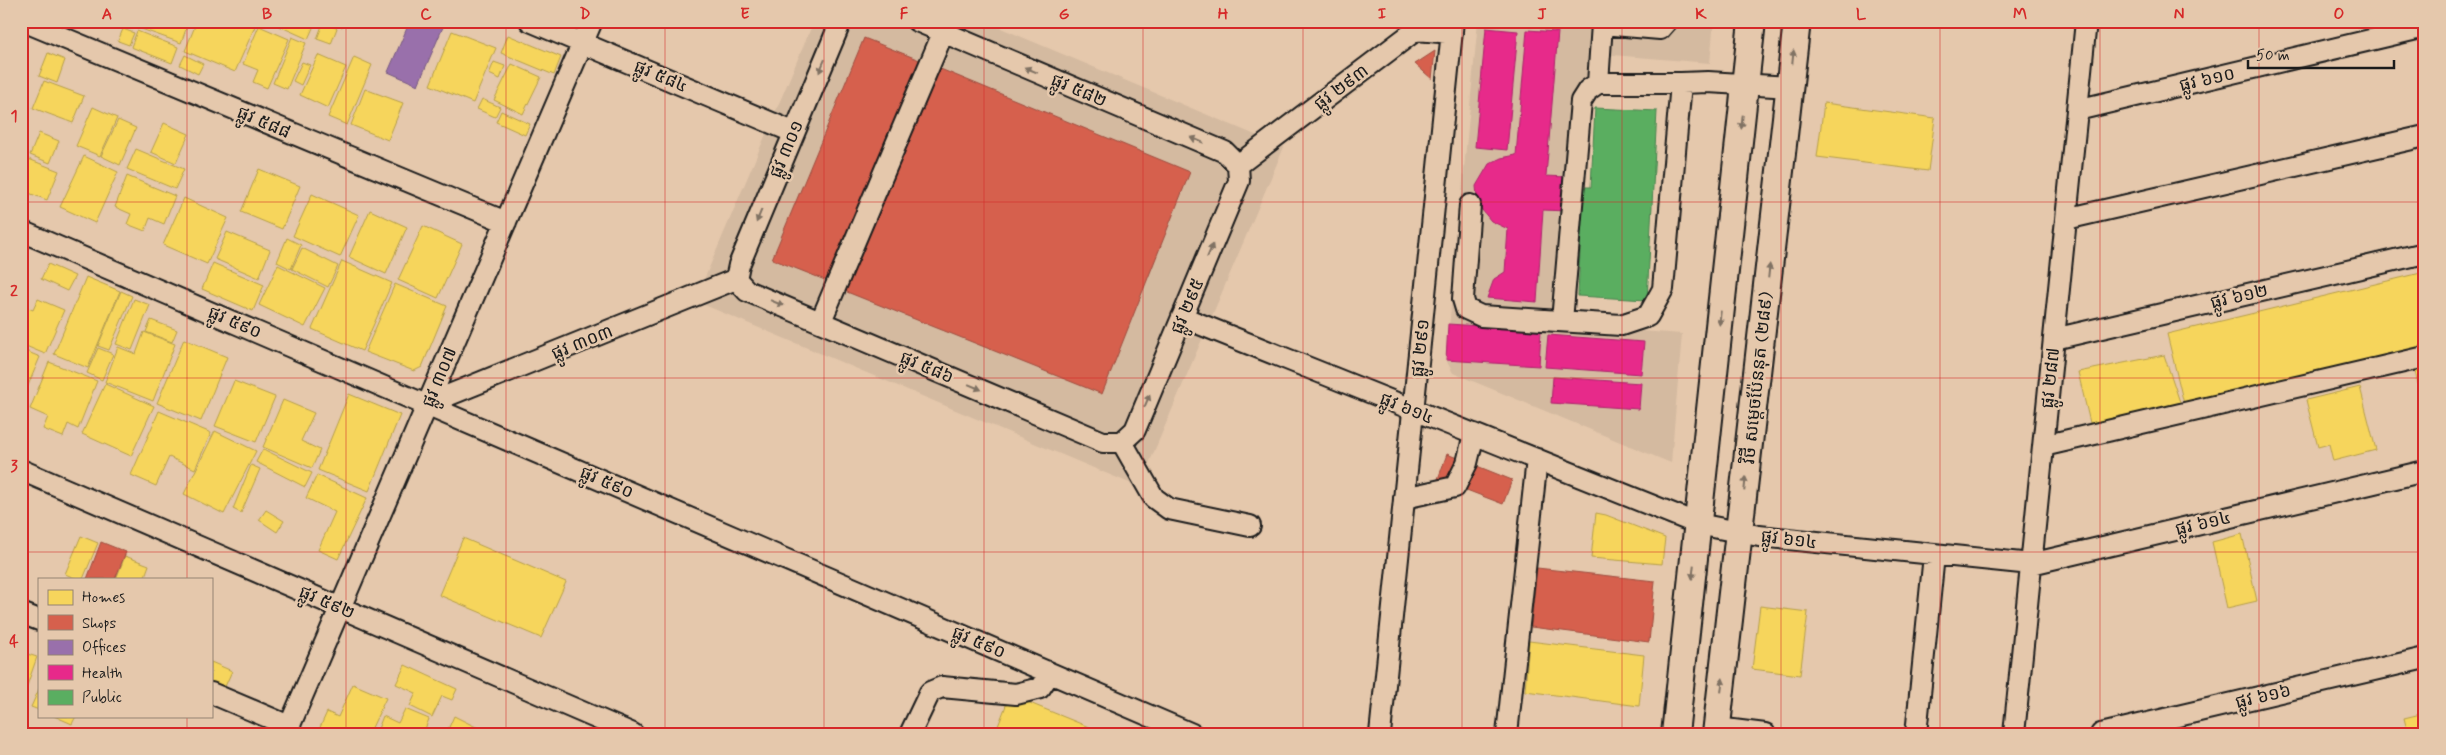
<svg xmlns="http://www.w3.org/2000/svg" width="2446" height="755" font-family="Mynerve,'Noto Sans Khmer',sans-serif">
<style>
.built{fill:#d4baa0}
.homes{fill:#f6d55c;stroke:#b59e49}
.shops{fill:#d6604d;stroke:#9e4c3e}
.offices{fill:#9970ab;stroke:#745780}
.health{fill:#e7298a;stroke:#aa2569}
.public{fill:#5aae61;stroke:#47824c}
.lines{fill:none;stroke-linecap:round;stroke-linejoin:round}
.minor-casing{stroke:#1c1c1c;stroke-width:24}
.major-casing{stroke:#1c1c1c;stroke-width:30}
.minor{stroke:#e5c8ac;stroke-width:20}
.major{stroke:#e5c8ac;stroke-width:26}
.oneway{fill:#807264}
.grid{fill:none;stroke:#d62828;stroke-width:1;stroke-opacity:0.55}
.labels{text-anchor:middle;stroke-width:5;stroke-linejoin:round;paint-order:stroke}
.street-label{font-size:18px;fill:#1c1c1c;stroke:#e5c8ac}
.neatline{fill:none;stroke:#d62828;stroke-width:2}
.grid-label{font-size:16px;text-anchor:middle;font-weight:bold;fill:#d62828}
</style>
<rect width="100%" height="100%" fill="#e5c8ac"/>
<filter id="ink" filterUnits="userSpaceOnUse"><feTurbulence type="fractalNoise" baseFrequency=".02" numOctaves="2"/><feDisplacementMap in="SourceGraphic" scale="10" xChannelSelector="R" yChannelSelector="G"/><feConvolveMatrix kernelMatrix="1 2 1 2 8 2 1 2 1" color-interpolation-filters="sRGB"/></filter>
<g filter="url(#ink)">
<!-- built -->
<path class="built" d="M814,21H984L1284,147L1139,487L695,301Z
M1478,21H1714L1710,63L1588,53L1572,326L1682,334L1671,463L1453,373L1446,360Z"/>
<!-- homes -->
<path class="homes" d="M128,21H189L181,43L127,24Z
M197,21H250L256,24L235,72L185,51Z
M268,21H316L308,39Z
M324,21H344L342,27Z
M323,23L337,28L331,44L317,39Z
M259,26L289,39L267,88L253,82L258,70L243,64Z
M123,29L134,33L129,45L118,41Z
M137,31L178,47L172,63L131,47Z
M452,31L496,48L473,103L430,85Z
M508,35L561,57L554,75L501,53Z
M292,37L306,43L287,89L273,83Z
M48,53L65,60L57,83L39,76Z
M185,55L203,64L198,74L180,65Z
M318,55L346,67L328,108L300,95Z
M354,57L372,65L347,125L328,117Z
M302,62L310,65L301,85L293,81Z
M494,62L505,66L500,79L489,74Z
M512,64L541,77L523,114L494,100Z
M44,81L84,96L73,123L33,108Z
M365,89L403,103L388,140L351,125Z
M482,99L500,107L495,117L477,109Z
M1824,103L1935,118L1928,171L1817,157Z
M93,107L117,118L100,156L76,146Z
M501,111L530,124L525,135L496,122Z
M118,120L136,128L120,165L101,156Z
M164,123L189,134L176,163L151,152Z
M39,133L59,141L50,163L30,155Z
M136,149L184,169L175,189L127,169Z
M21,156L59,171L47,200L21,190Z
M84,156L118,172L95,223L60,207Z
M259,169L300,186L282,229L241,212Z
M127,176L175,196L164,224L150,218L145,231L127,224L131,214L115,207Z
M312,194L359,215L340,257L293,236Z
M184,198L228,218L207,264L163,245Z
M370,210L407,227L386,274L349,257Z
M423,226L462,244L438,298L398,280Z
M227,232L270,250L259,278L215,259Z
M287,238L301,245L291,269L277,262Z
M302,248L338,266L328,287L292,269Z
M342,261L392,283L362,351L312,329Z
M213,263L264,285L253,311L202,289Z
M48,264L75,276L67,291L41,279Z
M278,265L325,288L305,327L259,305Z
M2425,272V351L2185,408L2167,334Z
M86,277L120,291L88,368L54,354Z
M395,284L447,306L422,367L414,371L365,352Z
M121,291L132,296L109,350L98,346Z
M38,299L64,310L45,354L21,344V305L33,310Z
M134,299L150,305L132,350L116,344Z
M151,320L177,330L172,342L146,332Z
M144,332L175,344L153,401L105,382L118,347L136,354Z
M184,339L227,357L201,421L157,403Z
M98,348L113,354L102,380L87,373Z
M21,349L40,357L21,402Z
M2164,355L2182,408L2091,427L2078,372Z
M2425,361V413L2413,363Z
M49,362L97,381L78,429L68,424L63,437L43,429L48,417L30,409Z
M234,381L275,397L256,442L215,426Z
M105,384L154,406L131,456L82,434Z
M2360,387L2376,450L2333,461L2329,444L2318,447L2306,400Z
M349,394L400,415L369,491L318,470Z
M283,400L314,413L301,441L320,450L312,468L263,447Z
M159,411L211,433L195,469L169,457L156,486L131,475Z
M215,431L256,451L224,514L184,494Z
M263,449L312,473L305,487L256,462Z
M251,465L260,469L241,513L233,509Z
M317,475L367,498L338,559L318,550L335,512L306,498Z
M266,510L284,521L277,532L259,520Z
M1596,513L1606,515L1665,538L1662,564L1591,558Z
M2242,534L2257,601L2227,608L2212,542Z
M81,536L98,543L83,579H77L65,574Z
M463,538L566,582L541,638L439,595Z
M125,556L149,565L144,579H116Z
M1760,606L1808,612L1800,675L1752,669Z
M1529,641L1644,655L1639,706L1525,691Z
M21,645L23,646L21,652L37,657L21,703Z
M211,662L232,671L223,691L211,686Z
M405,665L457,689L452,700L442,696L432,717L410,706L416,693L396,684Z
M353,684L386,698L369,734H317L327,712L338,717Z
M39,689V710L31,707Z
M1010,695L1106,734H995Z
M405,709L429,719L423,734H376L383,716L398,723Z
M2425,713V734H2408L2404,718Z
M54,716H76L72,724Z
M454,716L490,734H446Z"/>
<!-- shops -->
<path class="shops" d="M864,38L922,61L830,282L772,259Z
M1435,51L1432,79L1415,64Z
M938,68L1190,172L1102,394L842,290Z
M1447,454L1512,480L1503,504L1438,479Z
M101,542L126,552L115,579H87Z
M1537,568L1655,581L1649,642L1531,627Z"/>
<!-- offices -->
<path class="offices" d="M410,21H429L443,27L418,85L388,72Z"/>
<!-- health -->
<path class="health" d="M1486,28L1518,31L1507,150L1475,147Z
M1527,30L1558,32L1546,176L1568,177L1566,211L1543,210L1537,302L1487,298L1494,279L1505,272L1508,229L1491,221L1482,210L1477,197L1476,186L1489,164L1501,158L1516,155Z
M1448,324L1541,330L1539,366L1446,360Z
M1548,335L1644,342L1641,374L1545,367Z
M1553,377L1641,383L1639,409L1551,403Z"/>
<!-- public -->
<path class="public" d="M1595,108L1657,111L1647,300L1578,296L1583,187H1591Z"/>
<g class="lines">
<!-- minor casing -->
<g class="minor-casing">
<path id="minor" d="M23,21L506,222
M530,21L793,132
M917,21L1225,152L1238,165
M1598,83L1602,24L1660,29L1667,21
M2077,110L2425,27
M1238,165L1416,30L1452,33
M1470,205L1463,299L1466,309L1481,316L1621,325L1648,316L1663,289L1681,83L1708,82L1790,87
M2066,219L2425,136
M21,231L1192,734
M736,279L747,291L1103,442H1122
M736,279L739,265L841,21
M1182,317L1698,524L1759,536L2031,564L2425,471
M821,321L943,33
M1562,321L1581,101L1588,90L1598,83H1681
M2054,339L2425,253
M427,404L736,279
M1122,442L1135,430L1239,181L1238,165
M1122,442L1154,498L1169,509L1250,526
M2043,446L2425,357
M21,470L633,734
M1404,498L1455,487L1467,463L1474,434
M21,613L39,620
M211,693L289,726
M1717,728L1765,734
M286,734L592,21
M910,734L930,692L942,687L1016,694L1040,688L1050,673
M1380,734L1453,21
M1507,734L1537,459
M1916,734L1934,555
M2014,734L2086,21
M2101,734L2425,658"/>
</g>
<!-- major casing -->
<g class="major-casing">
<path id="major" d="M1675,734L1752,21
M1716,734L1797,21"/>
</g>
<!-- minor -->
<use href="#minor" class="minor"/>
<!-- major -->
<use href="#major" class="major"/>
</g>
<!-- one-way arrows -->
<defs><path id="oneway-solid" d="M-6-.8H1V-3.2L6.5 0L1 3.2V.8H-6Z" transform="scale(1.25)"/></defs>
<g class="oneway">
<use href="#oneway-solid" transform="translate(1793 57) rotate(-84)"/>
<use href="#oneway-solid" transform="translate(822 66) rotate(114)"/>
<use href="#oneway-solid" transform="translate(1031 70) rotate(-157)"/>
<use href="#oneway-solid" transform="translate(1742 122) rotate(96)"/>
<use href="#oneway-solid" transform="translate(1197 140) rotate(-157)"/>
<use href="#oneway-solid" transform="translate(759 216) rotate(112)"/>
<use href="#oneway-solid" transform="translate(1210 251) rotate(-67)"/>
<use href="#oneway-solid" transform="translate(1769 271) rotate(-84)"/>
<use href="#oneway-solid" transform="translate(777 303) rotate(22)"/>
<use href="#oneway-solid" transform="translate(1720 318) rotate(96)"/>
<use href="#oneway-solid" transform="translate(975 387) rotate(23)"/>
<use href="#oneway-solid" transform="translate(1147 401) rotate(-67)"/>
<use href="#oneway-solid" transform="translate(1745 484) rotate(-84)"/>
<use href="#oneway-solid" transform="translate(1693 572) rotate(96)"/>
<use href="#oneway-solid" transform="translate(1722 685) rotate(-83)"/>
</g>
</g>
<!-- grid -->
<path class="grid" d="M187,21V579M346,21V734M506,21V734M665,21V734M824,21V734M984,21V734M1143,21V734M1303,21V734M1462,21V734M1622,21V734M1781,21V734M1940,21V734M2100,21V734M2259,21V734M21,202H2425M21,378H2425M21,552H2425M187,716V734"/>
<g class="labels">
<!-- street labels -->
<g class="street-label">
<text transform="translate(661 76) rotate(23)" y="6">ផ្លូវ ៥៨៤</text>
<text transform="translate(2207 79) rotate(-13)" y="6">ផ្លូវ ៦១០</text>
<text transform="translate(1341 87) rotate(-37)" y="6">ផ្លូវ ២៩៣</text>
<text transform="translate(1079 90) rotate(23)" y="6">ផ្លូវ ៥៨២</text>
<text transform="translate(264 122) rotate(23)" y="6">ផ្លូវ ៥៨៨</text>
<text transform="translate(786 149) rotate(-67)" y="6">ផ្លូវ ៣០១</text>
<text transform="translate(2239 296) rotate(-13)" y="6">ផ្លូវ ៦១២</text>
<text transform="translate(1187 306) rotate(-67)" y="6">ផ្លូវ ២៩៥</text>
<text transform="translate(235 322) rotate(23)" y="6">ផ្លូវ ៥៩០</text>
<text transform="translate(582 342) rotate(-22)" y="6">ផ្លូវ ៣០៣</text>
<text transform="translate(1420 348) rotate(-84)" y="6">ផ្លូវ ២៩១</text>
<text transform="translate(927 367) rotate(23)" y="6">ផ្លូវ ៥៨៦</text>
<text transform="translate(439 377) rotate(-67)" y="6">ផ្លូវ ៣០៧</text>
<text transform="translate(1757 378) rotate(-84)" y="6">វិថី សម្តេចប៉ែននុត (២៨៩)</text>
<text transform="translate(2050 378) rotate(-84)" y="6">ផ្លូវ ២៨៧</text>
<text transform="translate(1407 408) rotate(22)" y="6">ផ្លូវ ៦១៤</text>
<text transform="translate(607 482) rotate(23)" y="6">ផ្លូវ ៥៩០</text>
<text transform="translate(2203 523) rotate(-13)" y="6">ផ្លូវ ៦១៤</text>
<text transform="translate(1789 539) rotate(7)" y="6">ផ្លូវ ៦១៤</text>
<text transform="translate(327 602) rotate(23)" y="6">ផ្លូវ ៥៩២</text>
<text transform="translate(979 642) rotate(23)" y="6">ផ្លូវ ៥៩០</text>
<text transform="translate(2263 696) rotate(-13)" y="6">ផ្លូវ ៦១៦</text>
</g>
</g>
<!-- margin -->
<rect width="2446" height="755" fill="none" stroke="#e5c8ac" stroke-width="55"/>
<!-- legend -->
<rect x="38" y="578" width="175" height="140" fill="#e5c8ac" stroke="#958372"/>
<rect x="48" y="590" width="25" height="15" fill="#f6d55c" stroke="#958372"/>
<text x="82" y="602" font-size="15" fill="#1c1c1c">Homes</text>
<rect x="48" y="615" width="25" height="15" fill="#d6604d" stroke="#958372"/>
<text x="82" y="628" font-size="15" fill="#1c1c1c">Shops</text>
<rect x="48" y="640" width="25" height="15" fill="#9970ab" stroke="#958372"/>
<text x="82" y="652" font-size="15" fill="#1c1c1c">Offices</text>
<rect x="48" y="665" width="25" height="15" fill="#e7298a" stroke="#958372"/>
<text x="82" y="678" font-size="15" fill="#1c1c1c">Health</text>
<rect x="48" y="690" width="25" height="15" fill="#5aae61" stroke="#958372"/>
<text x="82" y="702" font-size="15" fill="#1c1c1c">Public</text>
<!-- scale -->
<path d="M2248 60v8h146v-8" fill="none" stroke="#1c1c1c" stroke-width="2.5"/>
<text x="2256" y="60" font-size="15" fill="#1c1c1c" stroke="#e5c8ac" stroke-width="4" paint-order="stroke">50 m</text>
<rect x="28" y="28" width="2390" height="700" class="neatline"/>
<g class="grid-label">
<text x="107" y="19">A</text>
<text x="267" y="19">B</text>
<text x="426" y="19">C</text>
<text x="585" y="19">D</text>
<text x="745" y="19">E</text>
<text x="904" y="19">F</text>
<text x="1064" y="19">G</text>
<text x="1223" y="19">H</text>
<text x="1382" y="19">I</text>
<text x="1542" y="19">J</text>
<text x="1701" y="19">K</text>
<text x="1861" y="19">L</text>
<text x="2020" y="19">M</text>
<text x="2179" y="19">N</text>
<text x="2339" y="19">O</text>
<text x="14" y="121">1</text>
<text x="14" y="296">2</text>
<text x="14" y="471">3</text>
<text x="14" y="646">4</text>
</g>
</svg>
